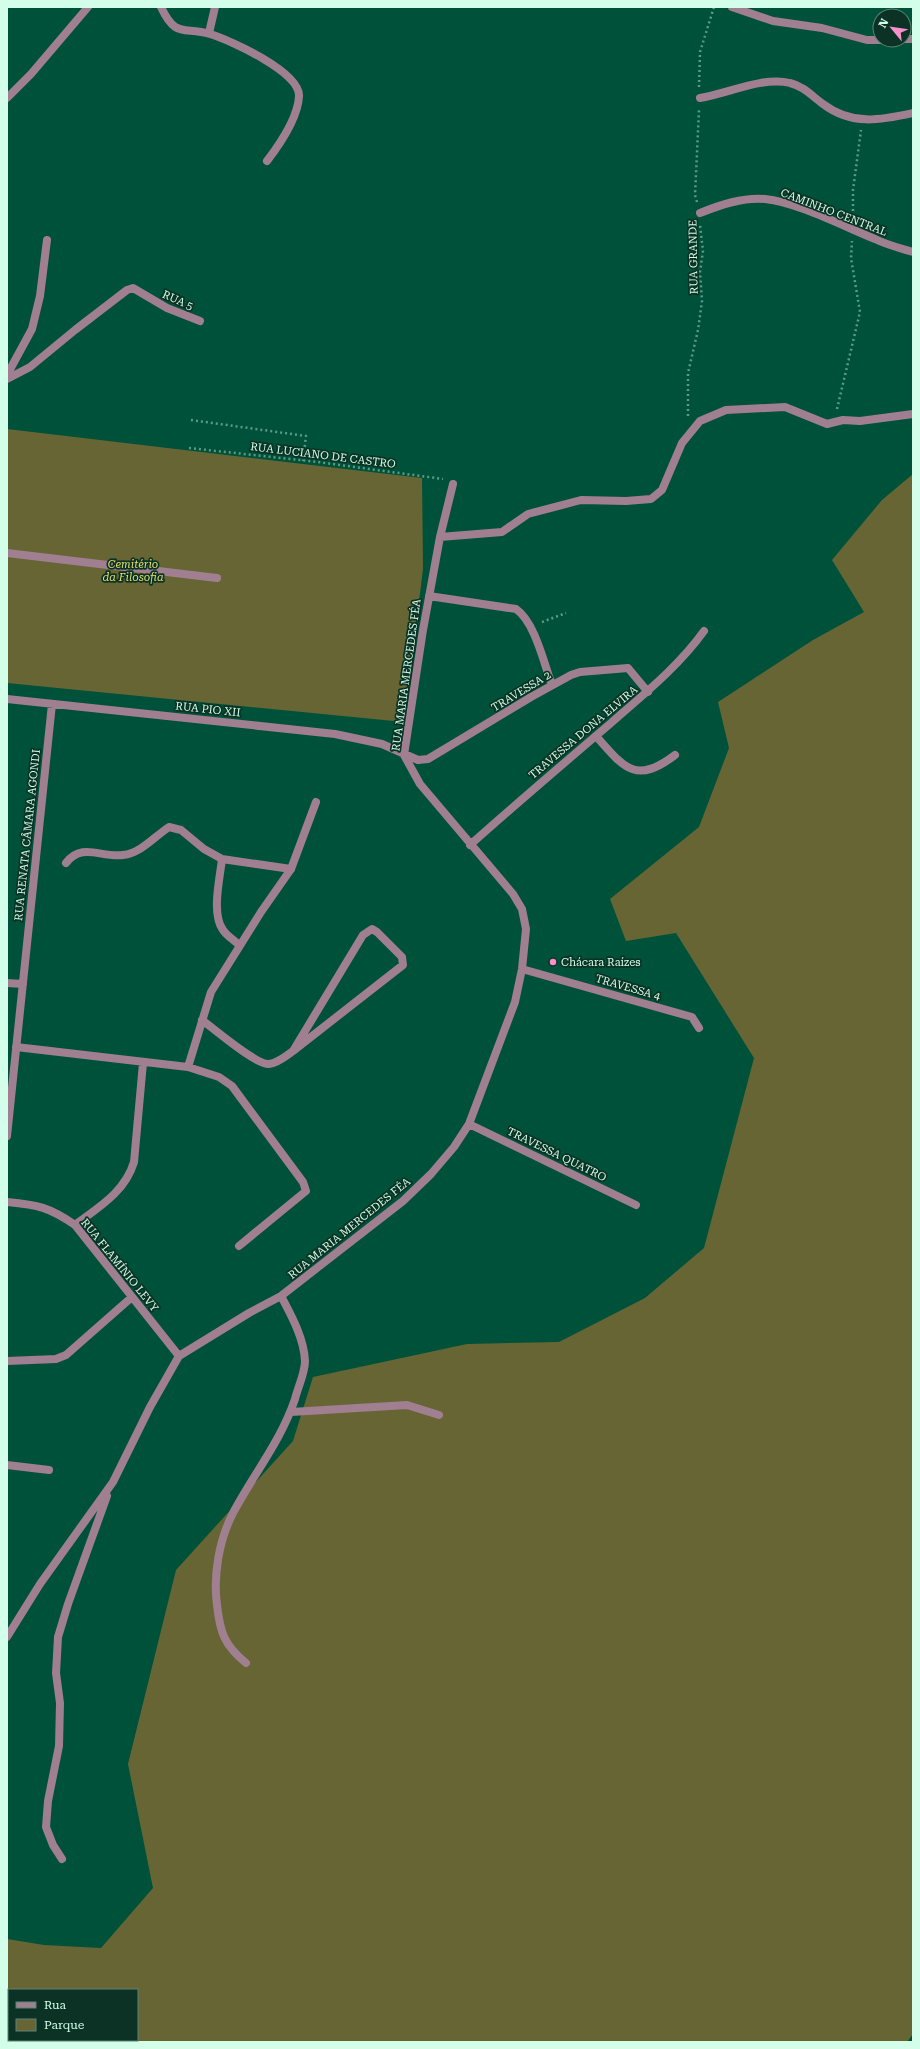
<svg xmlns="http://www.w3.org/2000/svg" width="920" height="2049" font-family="'Roboto Serif',serif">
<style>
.green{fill:#686535;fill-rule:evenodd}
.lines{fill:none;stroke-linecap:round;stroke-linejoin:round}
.path{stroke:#5a9b85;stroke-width:2.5;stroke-dasharray:2 3;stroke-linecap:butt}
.service{stroke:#9f7f90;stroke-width:8}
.minor{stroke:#9f7f90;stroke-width:8}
.poi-dot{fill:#f890cc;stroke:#0b3224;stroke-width:1.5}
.labels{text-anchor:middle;stroke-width:3.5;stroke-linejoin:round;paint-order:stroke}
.street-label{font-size:11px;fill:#d3feea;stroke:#0b3224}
.park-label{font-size:11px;font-style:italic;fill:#e6de6c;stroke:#0b3224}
.poi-label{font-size:11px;fill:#d3feea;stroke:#0b3224;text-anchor:start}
</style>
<rect width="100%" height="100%" fill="#005139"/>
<!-- green -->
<path class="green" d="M7,429L422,478L423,569L404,722L7,683Z
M913,474V2034L907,2042H7V1939L44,1945L101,1948L153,1888L128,1764L176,1570L293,1441L313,1377L467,1344L559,1342L645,1298L704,1248L754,1058L676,933L626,941L610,899L699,827L729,748L718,702L813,640L864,612L832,560L882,500ZM9,1990H137V2040H9Z"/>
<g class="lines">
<!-- path -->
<path class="path" d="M699,87L700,52L714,7
M697,202L695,195L699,110
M853,216V190L861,130
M837,409L860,312L851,258L852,241
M688,416V373L698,330L702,301L700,272L703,251L700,225
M191,420L306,436L303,461
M189,448L318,462L443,479
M542,622L566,613"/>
<!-- service -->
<path class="service" d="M7,553L217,578
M596,736C624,768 636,785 675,755
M222,859C220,878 211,914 223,930C227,936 234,940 239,945
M66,863C82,842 101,858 123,855C141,853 154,837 169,827L181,830L204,849L222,859L291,869"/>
<!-- minor -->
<path class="minor" d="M161,7C176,39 184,26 210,34C230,40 300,72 299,96C298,118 280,144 267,161
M732,7L773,21L822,28L867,40H895
M209,33L215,7
M904,39H913
M7,98L31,74L88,7
M700,98C727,94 763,76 790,83C803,86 812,96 823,104C852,126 880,120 913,113
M700,213C720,205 743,197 765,199C797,202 845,227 875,239C887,245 900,248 913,252
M7,375L32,329L40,296L47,240
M7,379L30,367L75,330L127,290L133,288L167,308L200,321
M440,537L502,532L528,514L581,500L626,501L651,499L662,490L682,443L700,421L726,410L785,407L827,424L843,420L860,421L913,414
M429,596L516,609C535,622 544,664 552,685
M7,699L335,734L382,744L418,760L428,759L531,697L571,675L580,672L628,668L648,692
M470,845C517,803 564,763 611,723C644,694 678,667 704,631
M522,969L692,1017L699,1028
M7,983L23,984
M202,1020C214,1029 256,1065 269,1064C278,1063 286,1056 293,1051L363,935L372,929L377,932L402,957L403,965L293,1051
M16,1047L188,1067L219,1077L232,1086L303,1182L306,1191L239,1246
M188,1067L211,992L261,912L291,869L316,802
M469,1124L636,1205
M7,1136L52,704
M7,1202C38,1205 49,1207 75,1225L179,1356
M75,1225C99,1207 125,1192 134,1162L143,1063
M7,1361L56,1359L66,1355L132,1297
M291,1412L407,1405L439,1415
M7,1465L49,1470
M7,1637L40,1584L113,1482L150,1407L179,1356L249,1313L281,1296L403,1201L431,1174L454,1147L469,1124L515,1002L522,969L526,929L522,909L513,894L420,784L404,755L423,630L440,537L453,484
M246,1663C224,1645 220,1632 217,1605C213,1576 219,1540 233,1513C253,1475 281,1441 295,1399C298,1387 305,1373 305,1361C304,1338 291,1315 281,1296
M62,1859L53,1845L46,1827L48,1801L59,1746L60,1703L56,1673L58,1637L68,1604L107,1496"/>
</g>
<!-- markers -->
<circle class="poi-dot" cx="553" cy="962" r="4"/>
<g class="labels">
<!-- street labels -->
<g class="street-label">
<text transform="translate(834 212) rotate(21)" y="4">CAMINHO CENTRAL</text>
<text transform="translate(693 257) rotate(-91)" y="4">RUA GRANDE</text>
<text transform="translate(178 300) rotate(24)" y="4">RUA 5</text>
<text transform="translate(323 455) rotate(7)" y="4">RUA LUCIANO DE CASTRO</text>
<text transform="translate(406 675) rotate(-82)" y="4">RUA MARIA MERCEDES FÉA</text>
<text transform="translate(521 691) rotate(-31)" y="4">TRAVESSA 2</text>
<text transform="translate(208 709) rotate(6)" y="4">RUA PIO XII</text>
<text transform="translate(583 732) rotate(-40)" y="4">TRAVESSA DONA ELVIRA</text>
<text transform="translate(27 835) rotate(-84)" y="4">RUA RENATA CÂMARA AGONDI</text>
<text transform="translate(628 987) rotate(16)" y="4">TRAVESSA 4</text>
<text transform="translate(557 1154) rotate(26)" y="4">TRAVESSA QUATRO</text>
<text transform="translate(349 1228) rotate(-39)" y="4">RUA MARIA MERCEDES FÉA</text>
<text transform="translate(120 1265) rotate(51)" y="4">RUA FLAMÍNIO LEVY</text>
</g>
<!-- park labels -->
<g class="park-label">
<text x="133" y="568">Cemitério<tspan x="133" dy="13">da Filosofia</tspan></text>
</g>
<!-- poi labels -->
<g class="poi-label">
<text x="561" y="966">Chácara Raízes</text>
</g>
</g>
<!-- border -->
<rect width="920" height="2049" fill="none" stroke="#d3feea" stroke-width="16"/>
<!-- legend -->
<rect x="8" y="1989" width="130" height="52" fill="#0b3224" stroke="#5b8473"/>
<rect x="16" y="2002" width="20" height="6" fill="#9f7f90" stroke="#5b8473"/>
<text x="44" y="2009" font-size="12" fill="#d3feea">Rua</text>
<rect x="16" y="2019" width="20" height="12" fill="#686535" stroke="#5b8473"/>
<text x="44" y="2029" font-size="12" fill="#d3feea">Parque</text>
<!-- north arrow -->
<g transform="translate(892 28) rotate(299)"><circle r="19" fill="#0b3224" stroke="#5b8473"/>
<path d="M0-3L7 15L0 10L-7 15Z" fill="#f890cc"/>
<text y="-6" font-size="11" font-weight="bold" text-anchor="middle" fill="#d3feea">N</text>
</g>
</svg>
